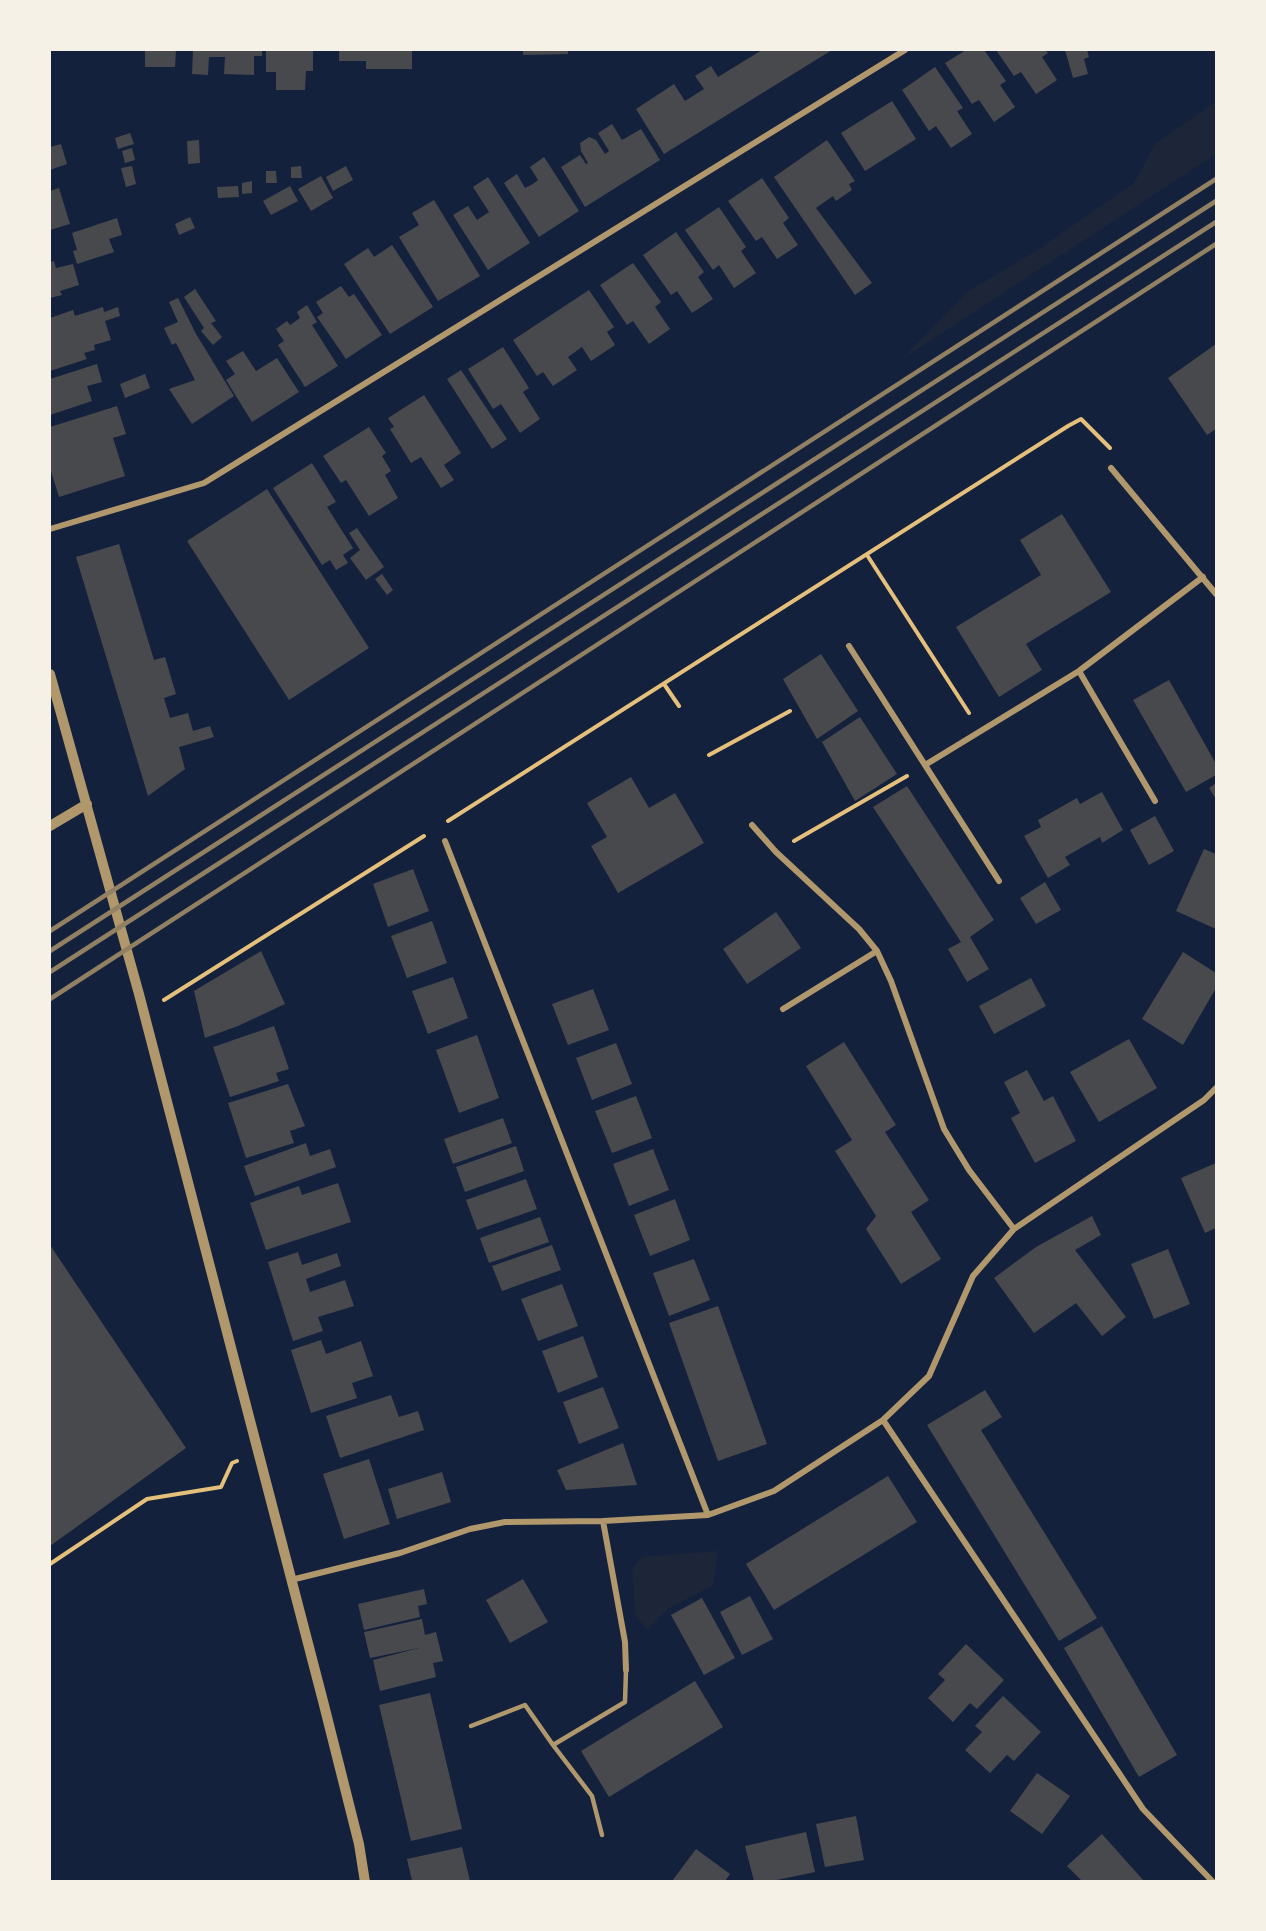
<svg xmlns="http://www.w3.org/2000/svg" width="1266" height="1931" font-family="'IBM Plex Serif',serif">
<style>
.green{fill:#1d2539}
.building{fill:#48494c}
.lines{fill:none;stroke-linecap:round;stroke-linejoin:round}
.path{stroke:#e5c07b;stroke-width:4}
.service{stroke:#b1986c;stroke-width:4.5}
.minor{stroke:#b1986c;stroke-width:6}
.tertiary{stroke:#b1986c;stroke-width:10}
.rail{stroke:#918062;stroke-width:4.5}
</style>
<rect width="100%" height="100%" fill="#14213d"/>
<!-- green -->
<path class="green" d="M1216,101V154L902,359L967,292L1036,251L1134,183L1155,144Z
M718,1551L713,1585L668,1609L647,1630L635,1615L632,1569L642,1557Z"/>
<!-- building -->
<path class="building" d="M145,50H176L175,67H145Z
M193,50H262V56H254V75L224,74L225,57H209L208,75L192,74Z
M266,50H313V71H306L305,90H276V72H266Z
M339,50H412V69H366V61H339Z
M523,50H568V54L523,55Z
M762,50H832L664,154L636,109L674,84L685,101L704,89L695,76L711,66L718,77Z
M966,50H984L1006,81L1000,85L1015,107L994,122L979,100L972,104L945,63Z
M996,50H1045L1048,53L1042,57L1057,80L1036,94L1021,72L1014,76Z
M1065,50H1087L1089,57L1084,59L1088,74L1073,78Z
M935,67L963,108L957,111L972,134L951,148L936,126L929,131L902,90Z
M892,101L916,139L865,171L841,133Z
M612,124L622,140L641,129L660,160L585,207L561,167L580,155L586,164L588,163L581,151L580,143L589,137L596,140L605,154L609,151L598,133Z
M130,133L134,144L118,149L115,138Z
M199,140L200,163L188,164L187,141Z
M827,140L855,181L849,184L852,190L836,201L833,196L816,208L872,283L855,295L774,177Z
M61,144L67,164L50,170V147Z
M132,148L135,160L125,163L122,151Z
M544,157L579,211L539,237L504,183L517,174L525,188L533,184L538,180L530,167Z
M132,166L136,184L126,187L121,168Z
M301,166L302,178H291V167Z
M346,166L353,180L333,191L326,177Z
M266,171H276L277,183H266Z
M321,176L333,198L311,211L298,189Z
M488,177L530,243L488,270L453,215L468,206L477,220L489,212L473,187Z
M762,178L789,218L783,223L798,245L777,259L762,237L756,241L728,201Z
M252,181V193L242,194V183Z
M238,186L239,197L218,198L217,187Z
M290,186L298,201L271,215L263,201Z
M59,188L70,224L50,230V191Z
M434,200L480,276L438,301L399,237L419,225L412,213Z
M719,207L746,247L741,251L756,273L734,288L719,265L713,270L685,230Z
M190,217L195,228L179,235L175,224Z
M117,218L122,235L109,239L114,252L77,264L73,251L77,250L72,233Z
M676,232L704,272L698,277L713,299L692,313L677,291L671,295L643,255Z
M392,245L433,307L390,334L344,264L368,248L374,257Z
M54,261L56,268L73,264L79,285L60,291L62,295L50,298V262Z
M633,263L661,302L655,307L670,329L649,344L633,321L627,325L600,285Z
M341,286L349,297L354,294L382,335L346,359L317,317L323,313L316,302Z
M195,289L216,321L211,323L222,337L213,345L201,331L204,328L184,297Z
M589,290L614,327L607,332L615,345L591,361L582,347L568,357L577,370L553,386L543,372L537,376L513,340Z
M178,298L196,334L234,396L192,424L169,389L195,380L176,343L172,345L164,328L178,322L169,302Z
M307,305L317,322L312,325L338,366L305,387L278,345L284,341L276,329L287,321L290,325L300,318L297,312Z
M103,307L104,312L118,307L120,316L105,321L111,340L94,345L95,350L84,353L87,359L50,371V318L73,310L75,316Z
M1216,344V429L1207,435L1168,378Z
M503,347L529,388L523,392L540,419L520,433L501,404L493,409L468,369Z
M243,351L256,371L277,358L299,392L252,422L226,380L235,374L226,361Z
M97,364L102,382L87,386L92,401L50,415V379Z
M461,370L507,439L492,449L447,379Z
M145,374L150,388L125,398L120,384Z
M424,395L461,453L444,465L454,480L441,488L421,457L411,463L390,429L394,427L388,418Z
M117,406L126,434L113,438L125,476L59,497L50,468V427Z
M369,427L386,453L382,456L391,471L385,475L398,498L369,516L346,480L341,483L323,456Z
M312,463L336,502L327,507L353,548L343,555L348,563L336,570L330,560L322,565L273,488Z
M267,489L369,648L289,700L187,541Z
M1062,514L1111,592L1026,644L1042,670L999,697L956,627L1041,575L1020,540Z
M357,528L384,567L366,580L350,558L360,550L349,533Z
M119,544L154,660L165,657L176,694L164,698L170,718L188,713L193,731L210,726L214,737L179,747L185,769L148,796L76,557Z
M382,574L393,590L387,595L375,579Z
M821,654L858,711L817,739L783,679Z
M1169,680L1216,764V775L1186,792L1133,700Z
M860,717L897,774L855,801L822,742Z
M631,777L649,808L675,793L704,843L618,893L591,846L607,837L587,803Z
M1216,783V799L1209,788Z
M907,786L994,920L970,937L989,969L967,982L948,949L961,942L873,807Z
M1102,792L1123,830L1102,843L1100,837L1065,857L1070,865L1048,878L1024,836L1041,827L1038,820L1077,798L1080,804Z
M1155,816L1174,851L1149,865L1130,830Z
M1204,849L1216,854V929L1176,911Z
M413,869L429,911L388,927L373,884Z
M1045,882L1061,910L1036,924L1020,898Z
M776,912L801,948L747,984L723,949Z
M432,921L447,963L407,978L391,936Z
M261,951L285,1004L238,1026L205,1038L194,991Z
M1183,952L1216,973V988L1183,1045L1142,1019Z
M453,977L468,1018L428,1034L412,991Z
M1031,978L1046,1006L994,1034L979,1006Z
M593,989L609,1030L568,1045L552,1004Z
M274,1026L289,1069L276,1073L279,1081L230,1097L213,1047Z
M477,1035L499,1098L459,1113L436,1050Z
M1129,1039L1157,1088L1099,1122L1070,1072Z
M844,1042L896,1125L885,1132L929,1200L911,1212L941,1259L901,1284L866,1229L876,1216L835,1151L852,1140L806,1066Z
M616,1043L632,1084L592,1100L576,1058Z
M1027,1070L1044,1101L1053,1096L1076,1141L1035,1163L1011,1118L1020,1113L1004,1082Z
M288,1084L305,1126L290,1131L294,1143L246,1158L228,1103Z
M636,1096L652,1138L612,1153L595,1111Z
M503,1118L512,1143L453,1164L444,1139Z
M306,1143L310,1156L330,1149L336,1167L255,1196L244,1166Z
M516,1146L524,1171L465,1192L456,1167Z
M653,1149L669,1190L629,1206L613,1164Z
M1216,1163V1228L1205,1233L1181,1178Z
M526,1179L537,1209L477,1230L466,1200Z
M338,1183L351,1222L266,1250L250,1203L299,1186L302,1195Z
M675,1199L690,1240L650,1256L634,1215Z
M1092,1216L1101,1235L1075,1250L1126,1317L1102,1336L1076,1303L1034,1333L994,1278L1036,1247Z
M540,1217L549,1242L489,1263L480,1238Z
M50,1245L186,1448L50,1546Z
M552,1245L561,1270L502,1291L492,1266Z
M1168,1249L1190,1304L1154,1319L1131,1264Z
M298,1252L302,1265L337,1253L341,1266L306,1279L310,1292L345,1280L354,1306L318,1317L323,1331L293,1341L268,1262Z
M694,1259L710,1300L669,1316L653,1273Z
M562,1284L578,1326L538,1341L521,1299Z
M718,1306L767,1444L718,1461L669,1323Z
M583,1336L598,1377L558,1393L542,1351Z
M321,1340L326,1354L361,1341L373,1376L352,1383L357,1398L311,1413L291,1350Z
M603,1387L619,1428L579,1444L563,1402Z
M985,1390L1002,1417L981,1430L1097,1618L1059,1641L927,1425Z
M391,1395L399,1417L418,1411L424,1430L340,1458L326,1416Z
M623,1443L637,1485L566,1490L557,1470Z
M369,1459L390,1524L344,1539L323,1474Z
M442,1472L451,1502L397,1519L388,1489Z
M888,1476L917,1522L774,1610L746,1564Z
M523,1579L548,1622L510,1643L486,1600Z
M424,1589L427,1604L418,1606L420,1617L364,1630L358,1604Z
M750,1596L773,1639L742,1655L720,1612Z
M702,1598L735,1658L704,1675L671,1615Z
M422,1619L425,1635L436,1632L443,1661L433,1663L436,1677L380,1691L373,1660L419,1648L370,1658L364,1632Z
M1102,1626L1177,1755L1139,1777L1064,1648Z
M966,1644L1004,1680L977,1709L970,1703L953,1722L928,1698L945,1680L938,1674Z
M695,1681L723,1727L609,1797L581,1751Z
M430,1693L462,1829L411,1841L379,1705Z
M1003,1696L1041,1732L1014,1761L1007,1755L990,1773L965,1750L982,1732L975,1726Z
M1037,1773L1070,1796L1042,1834L1010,1811Z
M856,1816L864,1860L825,1867L816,1824Z
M806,1832L815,1872L772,1881H754L745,1846Z
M1102,1834L1144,1881H1082L1067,1866Z
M462,1847L470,1881H412L407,1859Z
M696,1849L730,1874L725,1881H672Z"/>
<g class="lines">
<!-- path -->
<path class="path" d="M867,555L969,713
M664,684L679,706
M709,755L790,711
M448,821L1068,426L1081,419L1110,448
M794,841L907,776
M164,1000L424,836
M50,1564L147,1499L221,1487L232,1463L237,1461"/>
<!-- service -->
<path class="service" d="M471,1726L525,1705L553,1745L625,1702L626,1670
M553,1745L592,1796L602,1835"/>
<!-- minor -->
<path class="minor" d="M1111,468L1216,594
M50,529L204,483L905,50
M849,646L999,881
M1079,671L1155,801
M925,765L1079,671L1203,577
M752,825L776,852L859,929L877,951L891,981L944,1129L969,1170L1014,1229
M445,841L708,1515
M783,1009L877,951
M883,1420L1143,1809L1213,1882
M603,1521L625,1642L626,1670
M291,1580L400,1553L470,1529L505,1522L603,1521L708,1515L774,1491L883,1420L929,1376L973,1276L1014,1229L1204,1100L1216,1088"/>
<!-- tertiary -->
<path class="tertiary" d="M50,674L139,994L323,1701L359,1844L365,1882
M50,826L87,804"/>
<!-- rail -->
<path class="rail" d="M50,931L1216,179
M50,951L1216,201
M50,972L1216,222
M50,999L1216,244"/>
</g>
<!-- border -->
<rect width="1266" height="1931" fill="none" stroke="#f6f1e7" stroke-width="102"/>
</svg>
